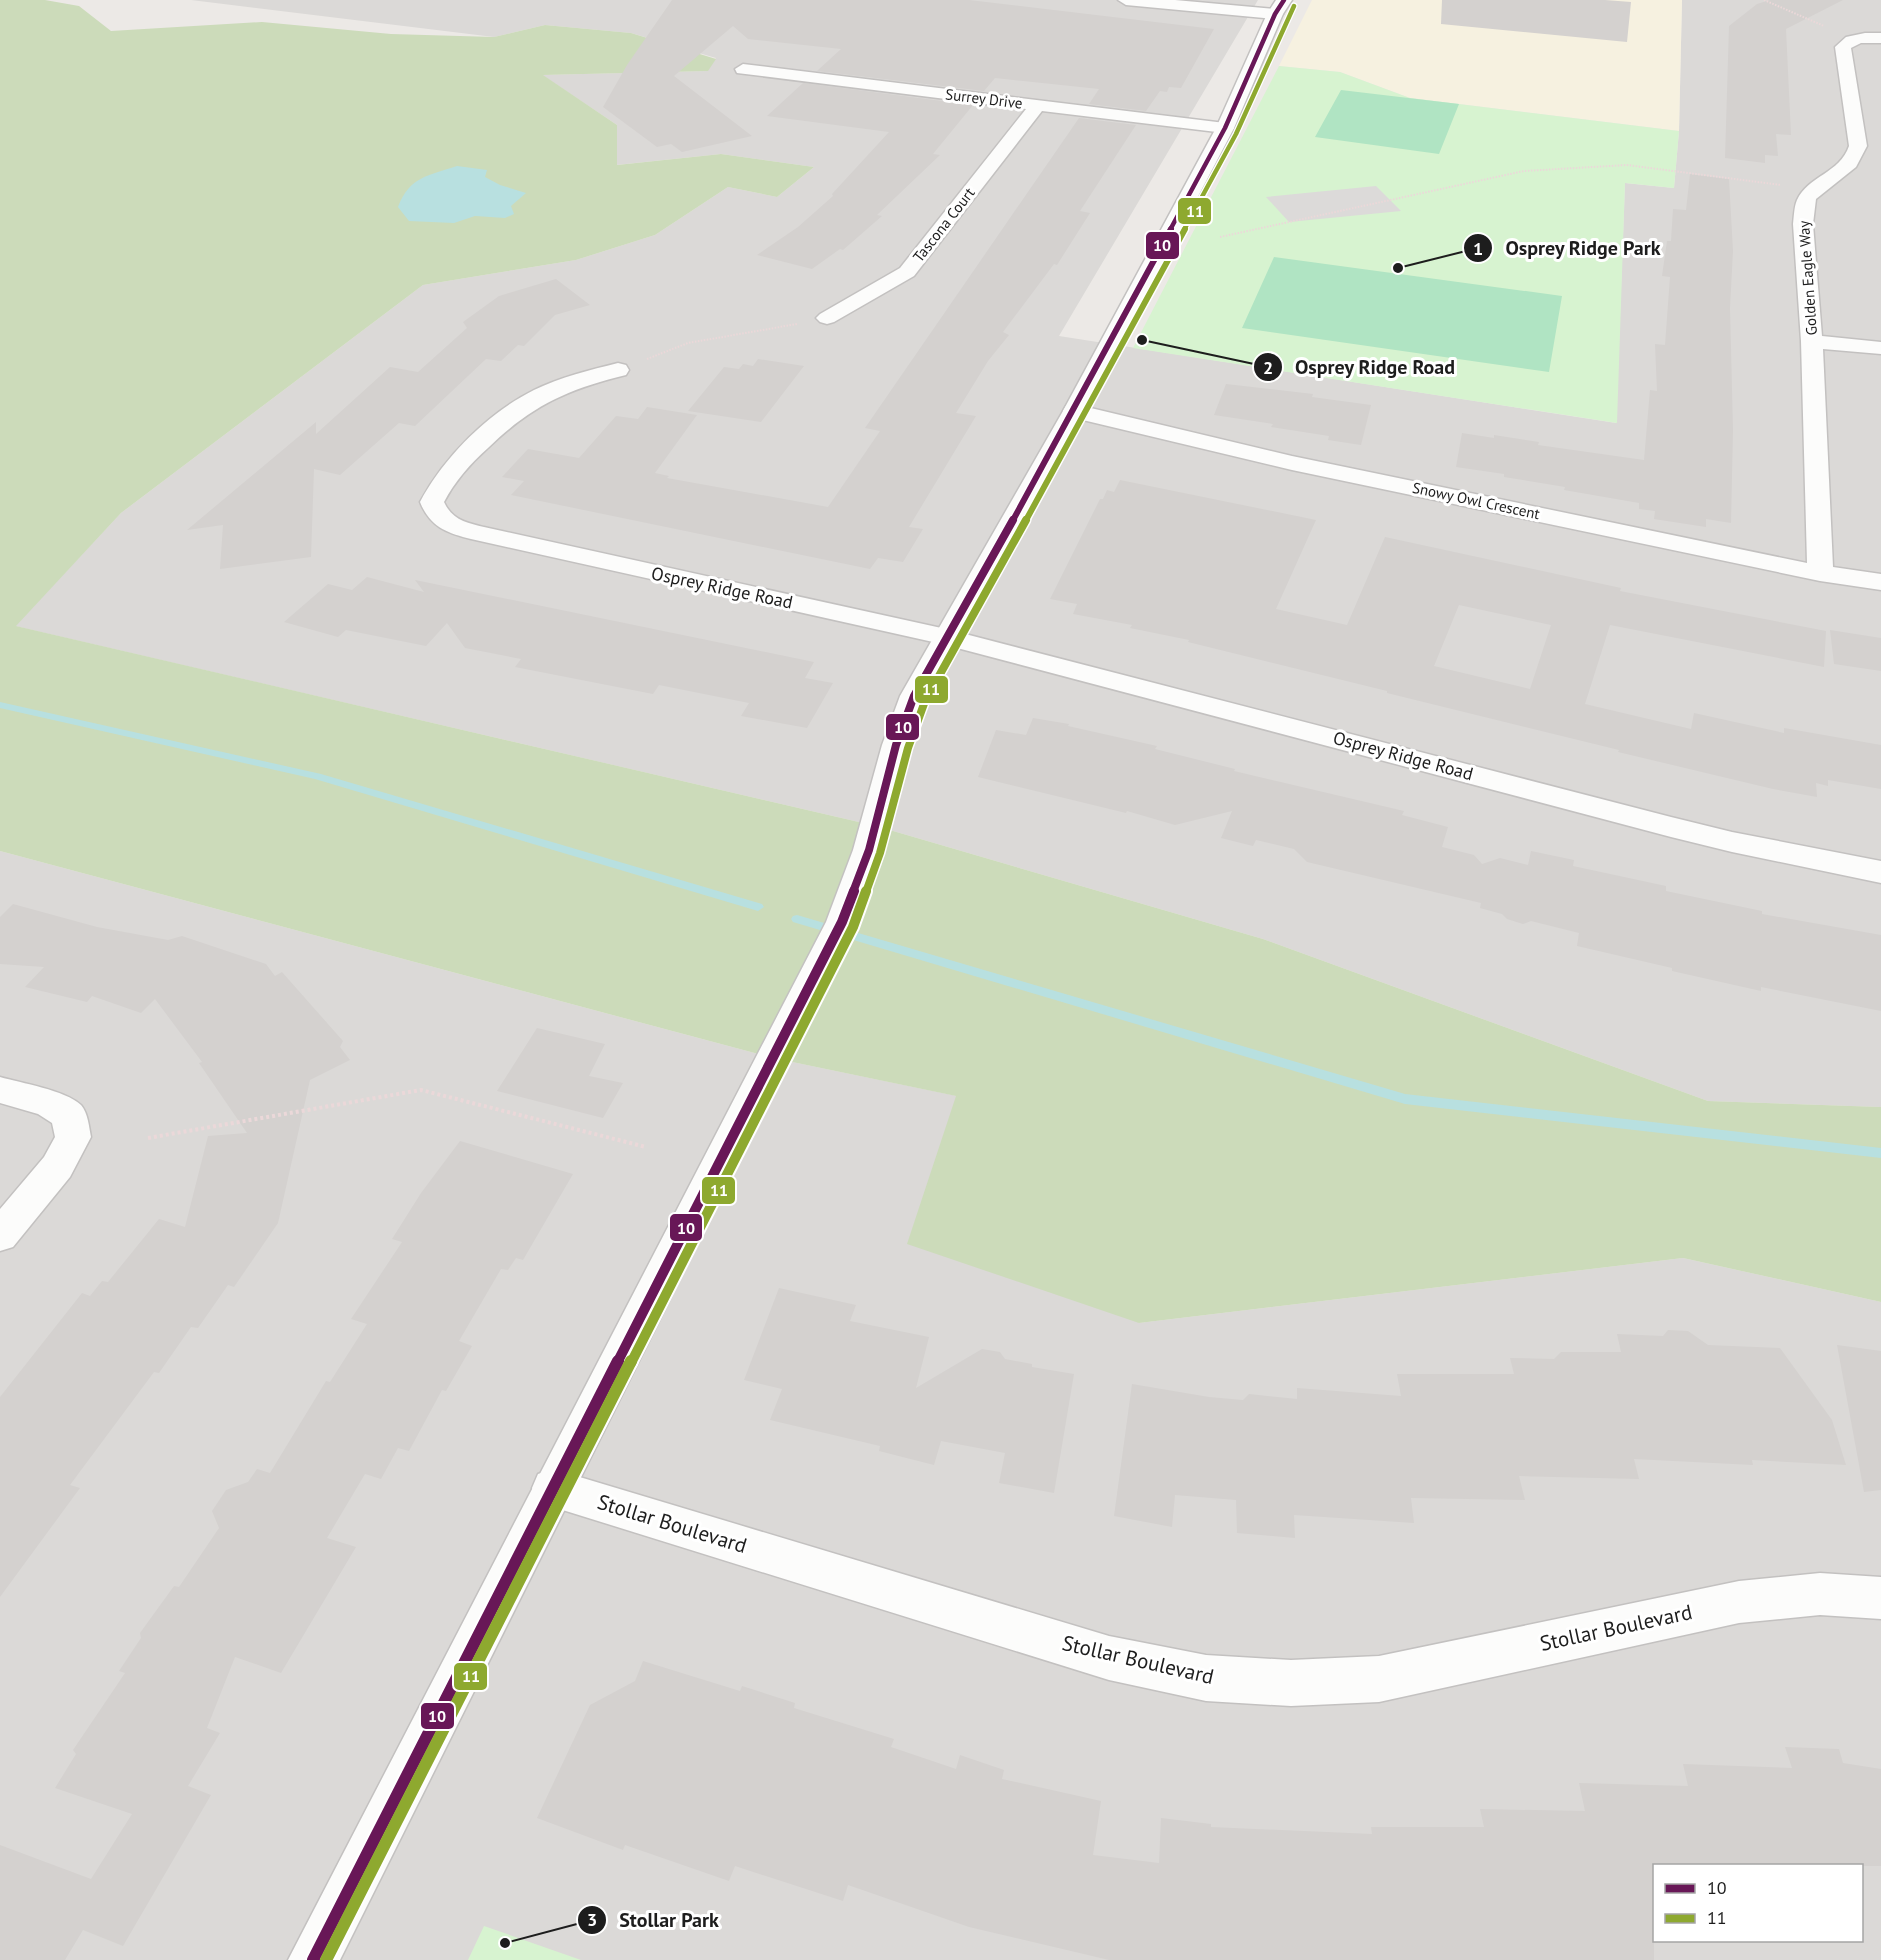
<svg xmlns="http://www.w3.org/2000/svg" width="1881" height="1960" font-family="'PT Sans',sans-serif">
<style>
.residential{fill:#dbd9d7;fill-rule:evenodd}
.education{fill:#f6f1e0}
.forest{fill:#ccdbba}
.park{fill:#d7f3d0}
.pitch{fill:#b0e4c3}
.parking{fill:#dcdad9}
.water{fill:#b8e0e0}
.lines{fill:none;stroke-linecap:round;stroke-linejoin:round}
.stream{fill:#b8e0e0;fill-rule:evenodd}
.building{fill:#d4d1cf;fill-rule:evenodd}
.minor-casing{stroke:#c3c1c0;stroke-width:3}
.tertiary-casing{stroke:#c3c1c0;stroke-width:3}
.path-far1{stroke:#ebd8d9;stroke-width:2;stroke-dasharray:1.5 1.5;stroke-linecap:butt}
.path{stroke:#ebd8d9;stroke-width:4;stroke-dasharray:3 3;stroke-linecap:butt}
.minor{fill:#fcfcfb;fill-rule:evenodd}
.tertiary{fill:#fcfcfb;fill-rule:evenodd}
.bus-1-far4-casing{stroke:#fff;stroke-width:7}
.bus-1-far3-casing{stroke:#fff;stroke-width:9}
.bus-1-far2-casing{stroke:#fff;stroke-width:11}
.bus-1-far1-casing{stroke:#fff;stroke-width:14}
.bus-1-casing{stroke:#fff;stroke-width:16}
.bus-2-far4-casing{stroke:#fff;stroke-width:7}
.bus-2-far3-casing{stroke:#fff;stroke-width:9}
.bus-2-far2-casing{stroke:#fff;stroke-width:11}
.bus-2-far1-casing{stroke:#fff;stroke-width:14}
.bus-2-casing{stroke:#fff;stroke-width:16}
.bus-1-far4{stroke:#681757;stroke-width:4.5}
.bus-1-far3{stroke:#681757;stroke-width:6}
.bus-1-far2{stroke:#681757;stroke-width:8}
.bus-1-far1{stroke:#681757;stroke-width:10}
.bus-1{stroke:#681757;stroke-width:12}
.bus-2-far4{stroke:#8ea92f;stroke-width:4.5}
.bus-2-far3{stroke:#8ea92f;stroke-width:6}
.bus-2-far2{stroke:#8ea92f;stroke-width:8}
.bus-2-far1{stroke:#8ea92f;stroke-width:10}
.bus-2{stroke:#8ea92f;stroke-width:12}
.labels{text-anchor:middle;stroke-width:6;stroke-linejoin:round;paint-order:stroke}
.far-street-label{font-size:15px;fill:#1d1d1d;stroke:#fff}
.street-label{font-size:18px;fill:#1d1d1d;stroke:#fff}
.near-street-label{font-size:21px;fill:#1d1d1d;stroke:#fff}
.leader{fill:none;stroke:#1d1d1d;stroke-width:2}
.callout-dot{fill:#1d1d1d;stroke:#fff;stroke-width:2}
.mark-label{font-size:18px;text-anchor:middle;font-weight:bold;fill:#fff}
.callout-label{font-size:20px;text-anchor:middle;font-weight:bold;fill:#1d1d1d;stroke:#fff;stroke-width:6;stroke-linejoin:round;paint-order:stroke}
.line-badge{stroke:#fff;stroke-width:2}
.badge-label{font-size:16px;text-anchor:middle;font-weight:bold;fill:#fff}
</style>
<rect width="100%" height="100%" fill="#ece9e6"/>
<!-- residential -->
<path class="residential" d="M191,0H1258L1059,336L1616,423L1625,183L1674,188L1679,131L1682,0H1881V1107L1708,1101L1263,939L876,826L15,626L121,513L423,285L576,260L655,235L728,187L777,197L814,167L721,154L616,165L617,125L542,75L707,71L716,58L631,33L545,25L494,37Z
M0,851L773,1058L957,1096L1139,1323L1683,1258L1881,1302V1960H0ZM1654,1866H1862V1940H1654Z"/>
<!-- education -->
<path class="education" d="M1312,0H1682L1679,131L1410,98L1340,72L1279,66Z"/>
<!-- forest -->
<path class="forest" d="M0,0H45L79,6L111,31L262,22L391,34L494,37L545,25L631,33L716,59L708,71L543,75L617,125V165L721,154L814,167L777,197L728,187L655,235L576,260L423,285L121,513L16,626L876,826L1263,939L1708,1101L1881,1107V1302L1683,1258L1139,1323L907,1244L956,1096L773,1058L0,851Z"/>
<!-- park -->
<path class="park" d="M1279,66L1340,72L1410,98L1679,131L1674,188L1625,183L1617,423L1133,348Z
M484,1926L581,1960H468Z"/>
<!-- pitch -->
<path class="pitch" d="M1341,90L1459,104L1439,154L1315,137Z
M1274,257L1562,296L1549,372L1242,328Z"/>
<!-- parking -->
<path class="parking" d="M1376,186L1401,211L1289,222L1266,197Z"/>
<!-- water -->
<path class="water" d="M457,166L487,170L485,177L500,185L526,193L511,206L514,214L505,218L475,216L454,223L409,221L398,207C410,176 428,176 457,166Z"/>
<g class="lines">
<!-- stream -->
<path class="stream" d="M0,702L321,774L762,904L764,907L758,911L315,779L0,708Z
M797,915L1405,1094L1881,1148V1158L1405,1104L793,922L791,919L793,916Z"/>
</g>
<!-- building -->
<path class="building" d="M672,0H969L1214,29L1181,88L1169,87L1167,92L1160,91L1146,111L1089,104L1099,89L995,78L984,91L817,71L841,49L748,39L733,26L674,76L752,136L682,152L671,144L657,147L603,107L627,65Z
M1442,0H1605L1631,2L1627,42L1441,24Z
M1770,0H1843L1786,29L1791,135L1776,134L1778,156L1765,155V163L1725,158L1729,26L1757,4Z
M803,83L973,105L933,154L940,155L877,215L882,216L843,250L840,249L812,269L757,255L798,227L833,196L832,194L889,132L767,116Z
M1079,118L1136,125L1080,211L1090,213L1057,265L1054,264L1003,332L1009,335L988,361L956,413L976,416L909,527L923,529L903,562L878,558L870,569L511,495L524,481L502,477L528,449L579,458L616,416L638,419L647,407L697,415L655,473L669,476L667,478L828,507L880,431L865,428Z
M1690,174L1729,179L1733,251L1730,308L1733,430L1731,523L1706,519V527L1654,519L1655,511L1639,509V503L1564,490L1565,487L1504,477V474L1456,467L1462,433L1494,438V435L1539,442L1538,445L1644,460L1650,390L1657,391L1655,344L1665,345L1670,277L1662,276L1667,241H1671L1673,209L1686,210Z
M556,279L590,305L555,315L524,346L518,345L501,361L486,359L415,426L399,423L340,475L314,469L311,557L220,569L223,525L187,530L316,422V434L390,367L418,372L467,328L463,322L499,296Z
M758,359L804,366L761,422L688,411L724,367L739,369L743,364L753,366Z
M1226,384L1313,394L1312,397L1371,405L1361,445L1328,440L1329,436L1271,427L1273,424L1214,415Z
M1120,480L1316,520L1276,609L1347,625L1385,537L1621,588L1620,591L1826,631L1824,667L1610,625L1585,704L1691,729L1694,713L1784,733V728L1881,745V789L1828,780V786L1816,783L1817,797L1773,789L1618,752L1619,750L1387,693V691L1188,642L1189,640L1130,628L1132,625L1073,614L1077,604L1050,599L1100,499H1103L1107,490L1114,492ZM1459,605L1551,625L1530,689L1434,666Z
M367,577L424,592L415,580L814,662L805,678L833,683L807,728L741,716L749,703L659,685L653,694L515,667L521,659L465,648L447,623L426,646L346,630L338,637L284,622L328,584L352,590Z
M1830,630L1881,638V671L1834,664Z
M1033,718L1069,724L1068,726L1157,746L1155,749L1235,769L1234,771L1404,811L1402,815L1448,827L1442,847L1474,855L1482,864L1500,858L1528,865L1531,851L1574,860L1573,866L1666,886V891L1762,911V914L1881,935V1011L1761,987V991L1672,971V968L1577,946L1579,933L1531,921L1523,924L1507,919L1502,914L1480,908L1481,903L1307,862L1294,849L1256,840L1253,846L1221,838L1232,811L1175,825L1127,811L1126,813L978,777L996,730L1026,735Z
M13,904L97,927L168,940L182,936L266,964L275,976L282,972L343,1041L340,1047L350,1060L310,1080L278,1223L234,1287L228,1285L198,1328L191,1327L159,1373L154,1372L70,1485L80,1488L0,1597V1397L82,1293L90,1296L102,1281L108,1282L159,1219L185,1227L208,1136L247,1133L199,1063L202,1062L155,999L141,1013L92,996L87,1002L25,987L44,967L0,964V917Z
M537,1028L605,1044L589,1076L623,1083L603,1118L497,1091Z
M460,1141L573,1174L523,1260L516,1258L508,1270L501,1269L459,1341L472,1346L446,1391L442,1390L409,1451L398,1448L381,1479L365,1474L327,1538L356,1547L281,1673L235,1657L207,1728L220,1733L188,1786L211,1795L123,1946L83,1930L65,1960H0V1845L91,1879L132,1814L55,1788L76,1754L73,1750L125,1673L119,1671L141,1638L140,1633L174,1586L179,1587L219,1528L212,1511L226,1490L248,1482L257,1469L270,1473L326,1381L330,1382L367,1324L351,1319L402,1242L392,1239L421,1193Z
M779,1288L856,1305L850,1321L929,1337L916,1388L982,1349L1000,1352L1005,1359L1032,1364V1367L1074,1374L1054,1493L999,1483L1005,1453L941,1441L934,1465L879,1451L880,1446L770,1420L782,1389L744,1380Z
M1668,1330L1688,1331L1708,1345L1780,1348L1832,1420L1846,1465L1752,1460L1753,1465L1634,1459L1639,1479L1519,1476L1525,1500L1411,1498L1414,1523L1294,1515L1295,1538L1237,1533L1236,1500L1175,1495L1172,1527L1114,1516L1132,1384L1209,1397L1243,1400L1249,1394L1297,1399V1388L1401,1396L1397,1374H1514L1510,1358L1554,1359L1561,1352H1621L1617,1334L1663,1336Z
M1837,1345L1881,1351V1490L1864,1492Z
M643,1661L740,1691L742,1686L795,1703L794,1708L894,1739L891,1747L956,1769L960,1755L1004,1770L1002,1779L1101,1801L1093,1855L1159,1863L1161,1818L1211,1824V1827L1372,1834L1371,1827H1484L1480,1809L1585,1811L1579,1783L1688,1786L1683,1764L1792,1768L1785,1747L1839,1749L1843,1763L1881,1769V1866H1654V1960H1109L969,1927L848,1885L843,1901L735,1866L729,1881L625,1845L623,1850L537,1818L590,1705L635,1681Z"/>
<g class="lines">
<!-- minor casing -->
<g class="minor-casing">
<path id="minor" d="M1118,0H1175L1275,9L1283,14L1275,19L1126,5Z
M1865,33H1881V43H1861L1851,48L1867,146L1856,167L1816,199L1813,224L1822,336L1881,342V354L1823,349L1833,567L1881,574V590L1820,581L1292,470L1066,416L1063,411L1066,406L1074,404L1292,456L1807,563L1801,341L1793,224C1794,216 1794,207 1797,200C1808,176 1840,173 1849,146L1835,47L1846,37Z
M743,64L1225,123L1231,124L1234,128L1231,132L1225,133L1042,111L914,276L834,322L827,324L820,322L816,318L820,314L900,268L1026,109L737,73L735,69Z
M618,363L626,365L629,370L626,375C568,389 531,406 488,448C470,464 455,481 444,502C452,520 467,523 484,527L946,629L1671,817L1732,832L1881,861V883L1732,852L1671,837L942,644L471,539C447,533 430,527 420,502C444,457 488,413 534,390C561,377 590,370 618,363Z
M0,1077C21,1083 65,1090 81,1105C88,1113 89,1127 91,1137L70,1177L13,1247L0,1251V1209L44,1157L55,1137L52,1123L38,1114L0,1103Z
M553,1469L1109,1636L1206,1655L1291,1660L1379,1656L1739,1581L1820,1573L1881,1577V1619L1820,1615L1739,1623L1379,1702L1291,1706L1206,1701L1109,1680L553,1507L538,1502L532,1488L538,1474Z"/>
</g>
<!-- tertiary casing -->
<g class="tertiary-casing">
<path id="tertiary" d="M1276,0H1292L1283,14L1234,128L1085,411L928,696L911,745L884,850L858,922L340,1960H288L826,922L853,850L882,745L900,696L1063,411L1216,128L1267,14Z"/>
</g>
<!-- path-far1 -->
<path class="path-far1" d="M1764,0L1824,26
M1220,237L1524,171L1627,165L1781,185
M647,359L688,343L797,324"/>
<!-- path -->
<path class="path" d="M148,1138L421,1090L646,1147"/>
<!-- minor -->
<use href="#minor" class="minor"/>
<!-- tertiary -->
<use href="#tertiary" class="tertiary"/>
<!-- bus-1-far4 casing -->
<g class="bus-1-far4-casing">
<path id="bus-1-far4" d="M1170,230L1225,128L1275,14L1284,0"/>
</g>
<!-- bus-1-far3 casing -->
<g class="bus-1-far3-casing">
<path id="bus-1-far3" d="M1012,522L1171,229"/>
</g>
<!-- bus-1-far2 casing -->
<g class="bus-1-far2-casing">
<path id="bus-1-far2" d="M853,892L869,850L896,745L914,696L1013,520"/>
</g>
<!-- bus-1-far1 casing -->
<g class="bus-1-far1-casing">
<path id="bus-1-far1" d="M617,1363L842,922L854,891"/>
</g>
<!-- bus-1 casing -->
<g class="bus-1-casing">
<path id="bus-1" d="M313,1960L618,1361"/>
</g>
<!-- bus-2-far4 casing -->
<g class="bus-2-far4-casing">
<path id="bus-2-far4" d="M1184,230L1236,134L1294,6"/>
</g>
<!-- bus-2-far3 casing -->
<g class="bus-2-far3-casing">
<path id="bus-2-far3" d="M1025,522L1185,229"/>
</g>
<!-- bus-2-far2 casing -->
<g class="bus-2-far2-casing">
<path id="bus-2-far2" d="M866,892L880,853L908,748L925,701L1026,520"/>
</g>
<!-- bus-2-far1 casing -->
<g class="bus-2-far1-casing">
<path id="bus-2-far1" d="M631,1363L853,927L866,891"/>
</g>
<!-- bus-2 casing -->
<g class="bus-2-casing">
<path id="bus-2" d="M326,1960L631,1361"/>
</g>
<!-- bus-1-far4 -->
<use href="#bus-1-far4" class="bus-1-far4"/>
<!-- bus-1-far3 -->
<use href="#bus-1-far3" class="bus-1-far3"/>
<!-- bus-1-far2 -->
<use href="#bus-1-far2" class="bus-1-far2"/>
<!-- bus-1-far1 -->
<use href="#bus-1-far1" class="bus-1-far1"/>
<!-- bus-1 -->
<use href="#bus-1" class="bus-1"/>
<!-- bus-2-far4 -->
<use href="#bus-2-far4" class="bus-2-far4"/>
<!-- bus-2-far3 -->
<use href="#bus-2-far3" class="bus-2-far3"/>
<!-- bus-2-far2 -->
<use href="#bus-2-far2" class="bus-2-far2"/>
<!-- bus-2-far1 -->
<use href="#bus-2-far1" class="bus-2-far1"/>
<!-- bus-2 -->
<use href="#bus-2" class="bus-2"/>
</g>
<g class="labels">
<!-- far-street labels -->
<g class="far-street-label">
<text transform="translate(984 99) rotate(7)" y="5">Surrey Drive</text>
<text transform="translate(944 225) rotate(-52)" y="5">Tascona Court</text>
<text transform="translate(1808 278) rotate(-94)" y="5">Golden Eagle Way</text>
<text transform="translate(1476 501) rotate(12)" y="5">Snowy Owl Crescent</text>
</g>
<!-- street labels -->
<g class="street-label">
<text transform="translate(722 588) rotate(12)" y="6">Osprey Ridge Road</text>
<text transform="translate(1403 756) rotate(15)" y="6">Osprey Ridge Road</text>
</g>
<!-- near-street labels -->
<g class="near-street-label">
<text transform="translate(672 1524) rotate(17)" y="7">Stollar Boulevard</text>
<text transform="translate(1616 1628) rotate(-12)" y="7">Stollar Boulevard</text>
<text transform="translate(1138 1660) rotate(13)" y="7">Stollar Boulevard</text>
</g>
</g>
<!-- callouts -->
<path class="leader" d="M1398 268L1478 248M1142 340L1268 367M505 1943L592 1920"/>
<g class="callout-dot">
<circle cx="1398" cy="268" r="6"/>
<circle cx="1142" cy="340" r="6"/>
<circle cx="505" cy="1943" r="6"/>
<circle cx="1478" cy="248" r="15"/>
<circle cx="1268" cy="367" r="15"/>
<circle cx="592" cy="1920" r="15"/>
</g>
<g class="mark-label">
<text x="1478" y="255">1</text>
<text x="1268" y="374">2</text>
<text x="592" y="1926">3</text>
</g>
<g class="callout-label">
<text x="1583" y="255">Osprey Ridge Park</text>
<text x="1375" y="374">Osprey Ridge Road</text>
<text x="669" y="1927">Stollar Park</text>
</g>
<g class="line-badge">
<rect x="1177" y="197" width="35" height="28" rx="6" fill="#8ea92f"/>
<rect x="1145" y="231" width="35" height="29" rx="6" fill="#681757"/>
<rect x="914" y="675" width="35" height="29" rx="6" fill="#8ea92f"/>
<rect x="885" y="713" width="35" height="28" rx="6" fill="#681757"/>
<rect x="701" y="1176" width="35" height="29" rx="6" fill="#8ea92f"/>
<rect x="669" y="1213" width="34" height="29" rx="6" fill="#681757"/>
<rect x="453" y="1662" width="35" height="29" rx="6" fill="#8ea92f"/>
<rect x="420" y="1702" width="35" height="28" rx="6" fill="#681757"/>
</g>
<g class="badge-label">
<text x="1195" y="217">11</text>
<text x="1162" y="251">10</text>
<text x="931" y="695">11</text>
<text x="903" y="733">10</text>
<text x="719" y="1196">11</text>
<text x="686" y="1234">10</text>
<text x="471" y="1682">11</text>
<text x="437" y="1722">10</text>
</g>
<!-- legend -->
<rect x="1653" y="1864" width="210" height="78" fill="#ffffff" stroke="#a5a5a5" stroke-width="1.5"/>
<rect x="1665" y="1884" width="30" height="9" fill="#681757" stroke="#a5a5a5" stroke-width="1.5"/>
<text x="1707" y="1894" font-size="18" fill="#1d1d1d">10</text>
<rect x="1665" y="1914" width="30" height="9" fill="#8ea92f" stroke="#a5a5a5" stroke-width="1.5"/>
<text x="1707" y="1924" font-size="18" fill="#1d1d1d">11</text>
</svg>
